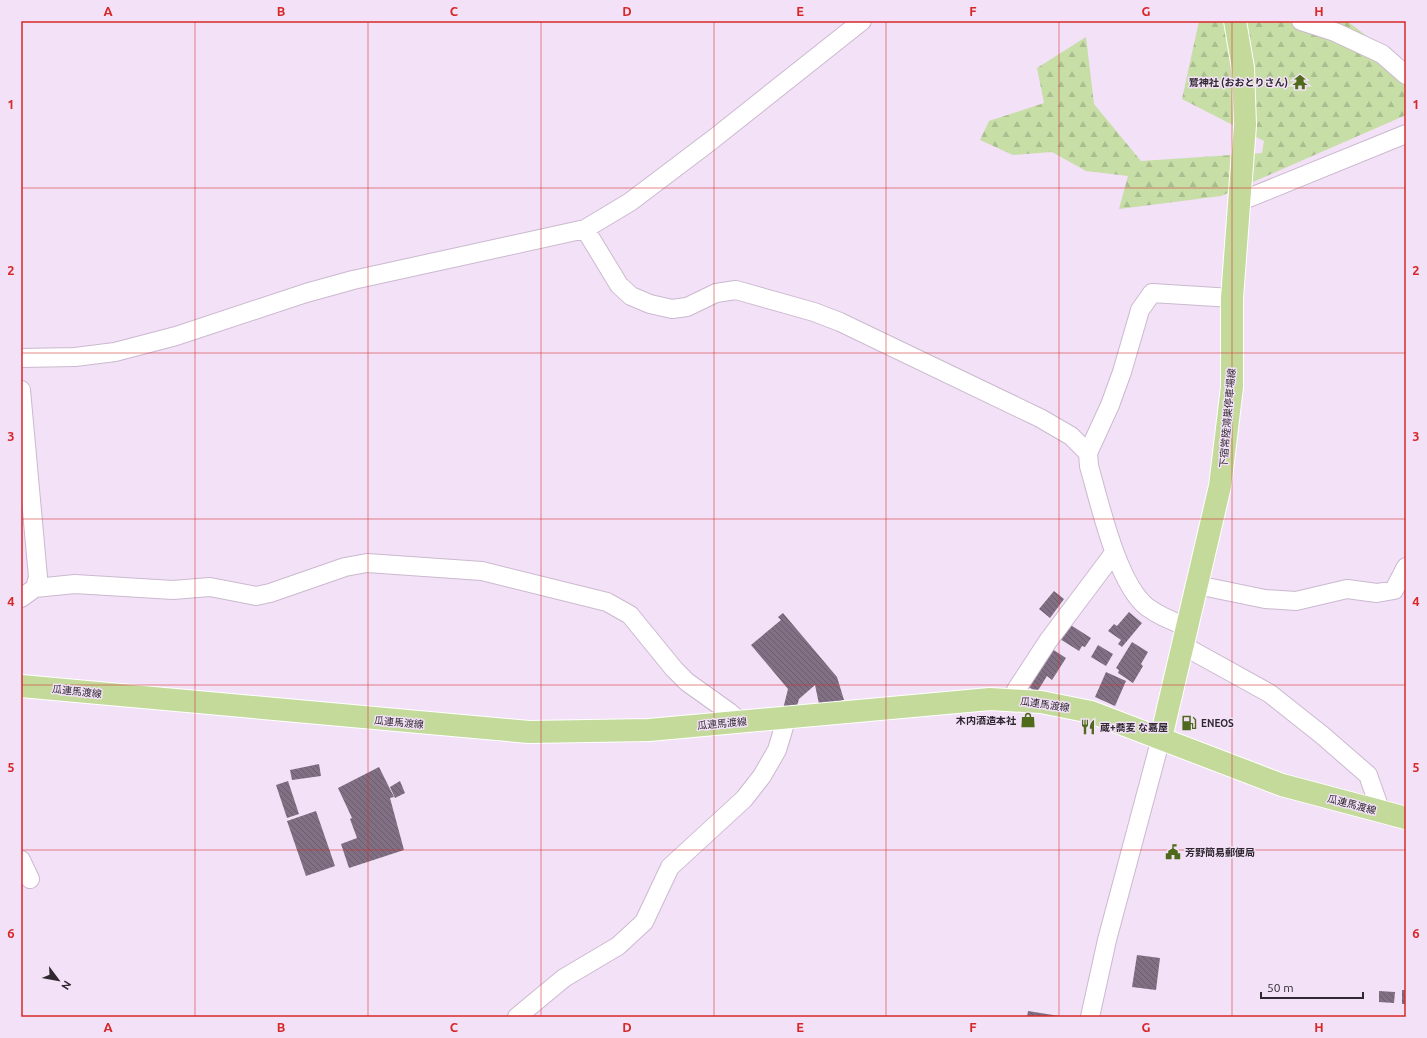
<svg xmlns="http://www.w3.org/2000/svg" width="1427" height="1038" font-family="Ubuntu,'Noto Sans JP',sans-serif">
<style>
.forest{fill:url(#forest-firs)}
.building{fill:url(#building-back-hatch)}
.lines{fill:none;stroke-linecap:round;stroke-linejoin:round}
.minor-casing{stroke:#cbb9cf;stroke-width:20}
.major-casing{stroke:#fff;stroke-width:24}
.minor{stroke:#fff;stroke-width:18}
.major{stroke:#c3da9b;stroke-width:22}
.grid{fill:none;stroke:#d62828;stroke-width:1;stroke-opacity:0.55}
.labels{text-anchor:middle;stroke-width:3;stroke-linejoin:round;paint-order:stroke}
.poi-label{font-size:10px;font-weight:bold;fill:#2f2830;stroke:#f3e1f7;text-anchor:start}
.street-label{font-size:10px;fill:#2f2830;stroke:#f3e1f7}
.neatline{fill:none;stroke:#d62828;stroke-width:1.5}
.grid-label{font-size:13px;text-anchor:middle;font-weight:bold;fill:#d62828}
</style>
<defs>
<pattern id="forest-firs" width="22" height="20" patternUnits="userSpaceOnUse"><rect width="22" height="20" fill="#c7dea7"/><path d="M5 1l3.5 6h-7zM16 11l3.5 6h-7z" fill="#abbe90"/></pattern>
<pattern id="building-back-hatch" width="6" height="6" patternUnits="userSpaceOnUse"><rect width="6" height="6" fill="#817084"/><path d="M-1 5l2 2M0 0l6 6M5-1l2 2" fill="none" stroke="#6a5c6c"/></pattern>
</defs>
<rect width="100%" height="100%" fill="#f3e1f7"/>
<!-- forest -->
<path class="forest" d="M1199,21H1347L1406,66V115L1221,196L1119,209L1128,176L1086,171L1052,152L1013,155L980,140L989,121L1044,103L1037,68L1086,37L1094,104L1141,161L1262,153L1264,141L1182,99Z"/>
<!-- building -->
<path class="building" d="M1054,591L1064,599L1050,618L1039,609Z
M1129,612L1142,623L1122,647L1118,644L1121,640L1108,631L1114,624L1117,626Z
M783,613L837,677L844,700L830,704H819L815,685L799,699L797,706L783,709L788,689L751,645L781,620L778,617Z
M1069,624L1091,638L1085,647L1082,646L1079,651L1060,639Z
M1132,642L1148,652L1141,664L1143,666L1133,683L1118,673L1119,670L1116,668Z
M1098,645L1113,654L1106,666L1091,657Z
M1049,647L1066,658L1052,680L1047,676L1037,692L1025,685Z
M1106,672L1126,681L1115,706L1095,697Z
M319,764L321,776L292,780L290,770Z
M379,767L394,797L390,798L404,850L349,868L341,844L357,838L350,819L352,818L338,788Z
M288,781L299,814L287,818L276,785Z
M400,781L405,793L395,798L390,787Z
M316,811L335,866L306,876L287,821Z
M1137,955L1160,958L1156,990L1132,987Z
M1402,990H1406V1004H1402Z
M1379,991L1395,992L1394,1003L1379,1002Z
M1028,1011L1059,1016V1017H1027Z"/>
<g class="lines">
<!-- minor casing -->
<g class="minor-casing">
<path id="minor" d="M1301,21L1335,32L1382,54L1406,75
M1241,201L1406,134
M585,229L619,285L631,296L650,304L672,309L687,307L716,293L736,290L814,312L840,322L1040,418L1071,436L1088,453
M21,358L75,357L115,352L176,336L306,293L353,280L585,229L630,202L712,140L862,21
M21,390L38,577L35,588
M1197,585L1265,599L1296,601L1347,589L1377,593L1394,590L1406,567
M21,598L35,588L75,584L173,590L210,587L256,596L270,593L345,567L367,563L482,571L607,602L630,615L674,669L687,682L729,712L740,722
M1186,626C1174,622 1158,615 1147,607C1117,583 1100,504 1089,466L1088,453L1110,405L1122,372L1140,310L1152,293L1232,298
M1182,645L1269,693L1322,735L1368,775L1381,812
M1015,699L1016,690L1048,641L1114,553
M21,860L30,879
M517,1017L564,978L618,946L644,922L670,867L744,799L762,776L777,750L787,717
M1090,1017L1107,940L1161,738"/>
</g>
<!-- major casing -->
<g class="major-casing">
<path id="major" d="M21,686L529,732L649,730L990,699L1041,702L1091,712L1282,785L1406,818
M1161,738L1220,486L1232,387V298L1245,125L1243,68L1235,21"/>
</g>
<!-- minor -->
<use href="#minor" class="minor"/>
<!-- major -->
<use href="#major" class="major"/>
</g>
<!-- grid -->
<path class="grid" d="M195,21V1017M368,21V1017M541,21V1017M714,21V1017M886,21V1017M1059,21V1017M1232,21V1017M21,188H1406M21,353H1406M21,519H1406M21,685H1406M21,850H1406"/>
<!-- icons -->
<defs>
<g id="temple-bare" transform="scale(1.2)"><path d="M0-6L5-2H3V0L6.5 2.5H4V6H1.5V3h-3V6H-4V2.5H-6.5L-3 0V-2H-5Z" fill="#506a1c" stroke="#f3e1f7" stroke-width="2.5" paint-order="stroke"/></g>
<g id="shop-bare" transform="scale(1.2)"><path d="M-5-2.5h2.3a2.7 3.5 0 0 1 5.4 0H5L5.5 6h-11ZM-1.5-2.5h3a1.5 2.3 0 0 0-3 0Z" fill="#506a1c" stroke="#f3e1f7" stroke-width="2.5" paint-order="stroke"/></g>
<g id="fuel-bare" transform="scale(1.2)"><path d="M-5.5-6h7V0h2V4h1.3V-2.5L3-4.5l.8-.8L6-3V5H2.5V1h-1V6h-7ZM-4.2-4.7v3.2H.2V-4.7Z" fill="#506a1c" stroke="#f3e1f7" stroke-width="2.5" paint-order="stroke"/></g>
<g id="restaurant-bare" transform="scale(1.2)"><path d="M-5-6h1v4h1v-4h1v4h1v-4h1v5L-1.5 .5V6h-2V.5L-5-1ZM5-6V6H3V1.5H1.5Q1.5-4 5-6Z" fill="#506a1c" stroke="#f3e1f7" stroke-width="2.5" paint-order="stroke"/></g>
<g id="civic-bare" transform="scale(1.2)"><path d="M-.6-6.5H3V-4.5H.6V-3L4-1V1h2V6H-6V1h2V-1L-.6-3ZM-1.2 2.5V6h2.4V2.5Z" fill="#506a1c" stroke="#f3e1f7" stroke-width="2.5" paint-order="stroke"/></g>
</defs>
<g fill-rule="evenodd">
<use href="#temple-bare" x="1300" y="82"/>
<use href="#shop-bare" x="1028" y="720"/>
<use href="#fuel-bare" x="1189" y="723"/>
<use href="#restaurant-bare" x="1088" y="727"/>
<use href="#civic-bare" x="1173" y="852"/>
</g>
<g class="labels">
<!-- poi labels -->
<g class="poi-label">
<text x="1288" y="86" text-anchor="end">鷲神社 (おおとりさん)</text>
<text x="1016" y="724" text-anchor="end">木内酒造本社</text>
<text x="1201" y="727">ENEOS</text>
<text x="1100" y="731">蔵+蕎麦 な嘉屋</text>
<text x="1185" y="856">芳野簡易郵便局</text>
</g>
<!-- street labels -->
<g class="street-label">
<text transform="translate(1227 418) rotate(-85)" y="4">下宿常陸鴻巣停車場線</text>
<text transform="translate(77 691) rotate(6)" y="4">瓜連馬渡線</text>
<text transform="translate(1045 704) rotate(8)" y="4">瓜連馬渡線</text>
<text transform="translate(399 722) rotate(5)" y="4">瓜連馬渡線</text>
<text transform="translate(722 723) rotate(-5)" y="4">瓜連馬渡線</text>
<text transform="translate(1352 804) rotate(15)" y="4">瓜連馬渡線</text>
</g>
</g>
<!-- border -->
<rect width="1427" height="1038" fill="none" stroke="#f3e1f7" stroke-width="44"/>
<!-- north arrow -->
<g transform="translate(58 980) rotate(122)" stroke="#f3e1f7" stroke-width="3" paint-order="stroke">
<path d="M0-3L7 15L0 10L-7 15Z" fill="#2f2830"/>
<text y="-6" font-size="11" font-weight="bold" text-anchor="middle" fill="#2f2830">N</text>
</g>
<!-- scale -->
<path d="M1261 992v6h102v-6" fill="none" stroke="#2f2830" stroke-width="2"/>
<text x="1267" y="992" font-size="12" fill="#2f2830" stroke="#f3e1f7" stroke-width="3" paint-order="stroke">50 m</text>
<rect x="22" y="22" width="1383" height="994" class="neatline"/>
<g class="grid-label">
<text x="108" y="16">A</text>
<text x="281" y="16">B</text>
<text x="454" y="16">C</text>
<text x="627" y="16">D</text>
<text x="800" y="16">E</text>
<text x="973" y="16">F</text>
<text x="1146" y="16">G</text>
<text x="1319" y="16">H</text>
<text x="11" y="109">1</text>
<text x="1416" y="109">1</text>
<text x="11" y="275">2</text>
<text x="1416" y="275">2</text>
<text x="11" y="441">3</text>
<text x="1416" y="441">3</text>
<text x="11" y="606">4</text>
<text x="1416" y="606">4</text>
<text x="11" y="772">5</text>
<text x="1416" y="772">5</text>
<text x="11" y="938">6</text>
<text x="1416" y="938">6</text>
<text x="108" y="1032">A</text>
<text x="281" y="1032">B</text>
<text x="454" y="1032">C</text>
<text x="627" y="1032">D</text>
<text x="800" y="1032">E</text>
<text x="973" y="1032">F</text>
<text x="1146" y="1032">G</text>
<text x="1319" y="1032">H</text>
</g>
</svg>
